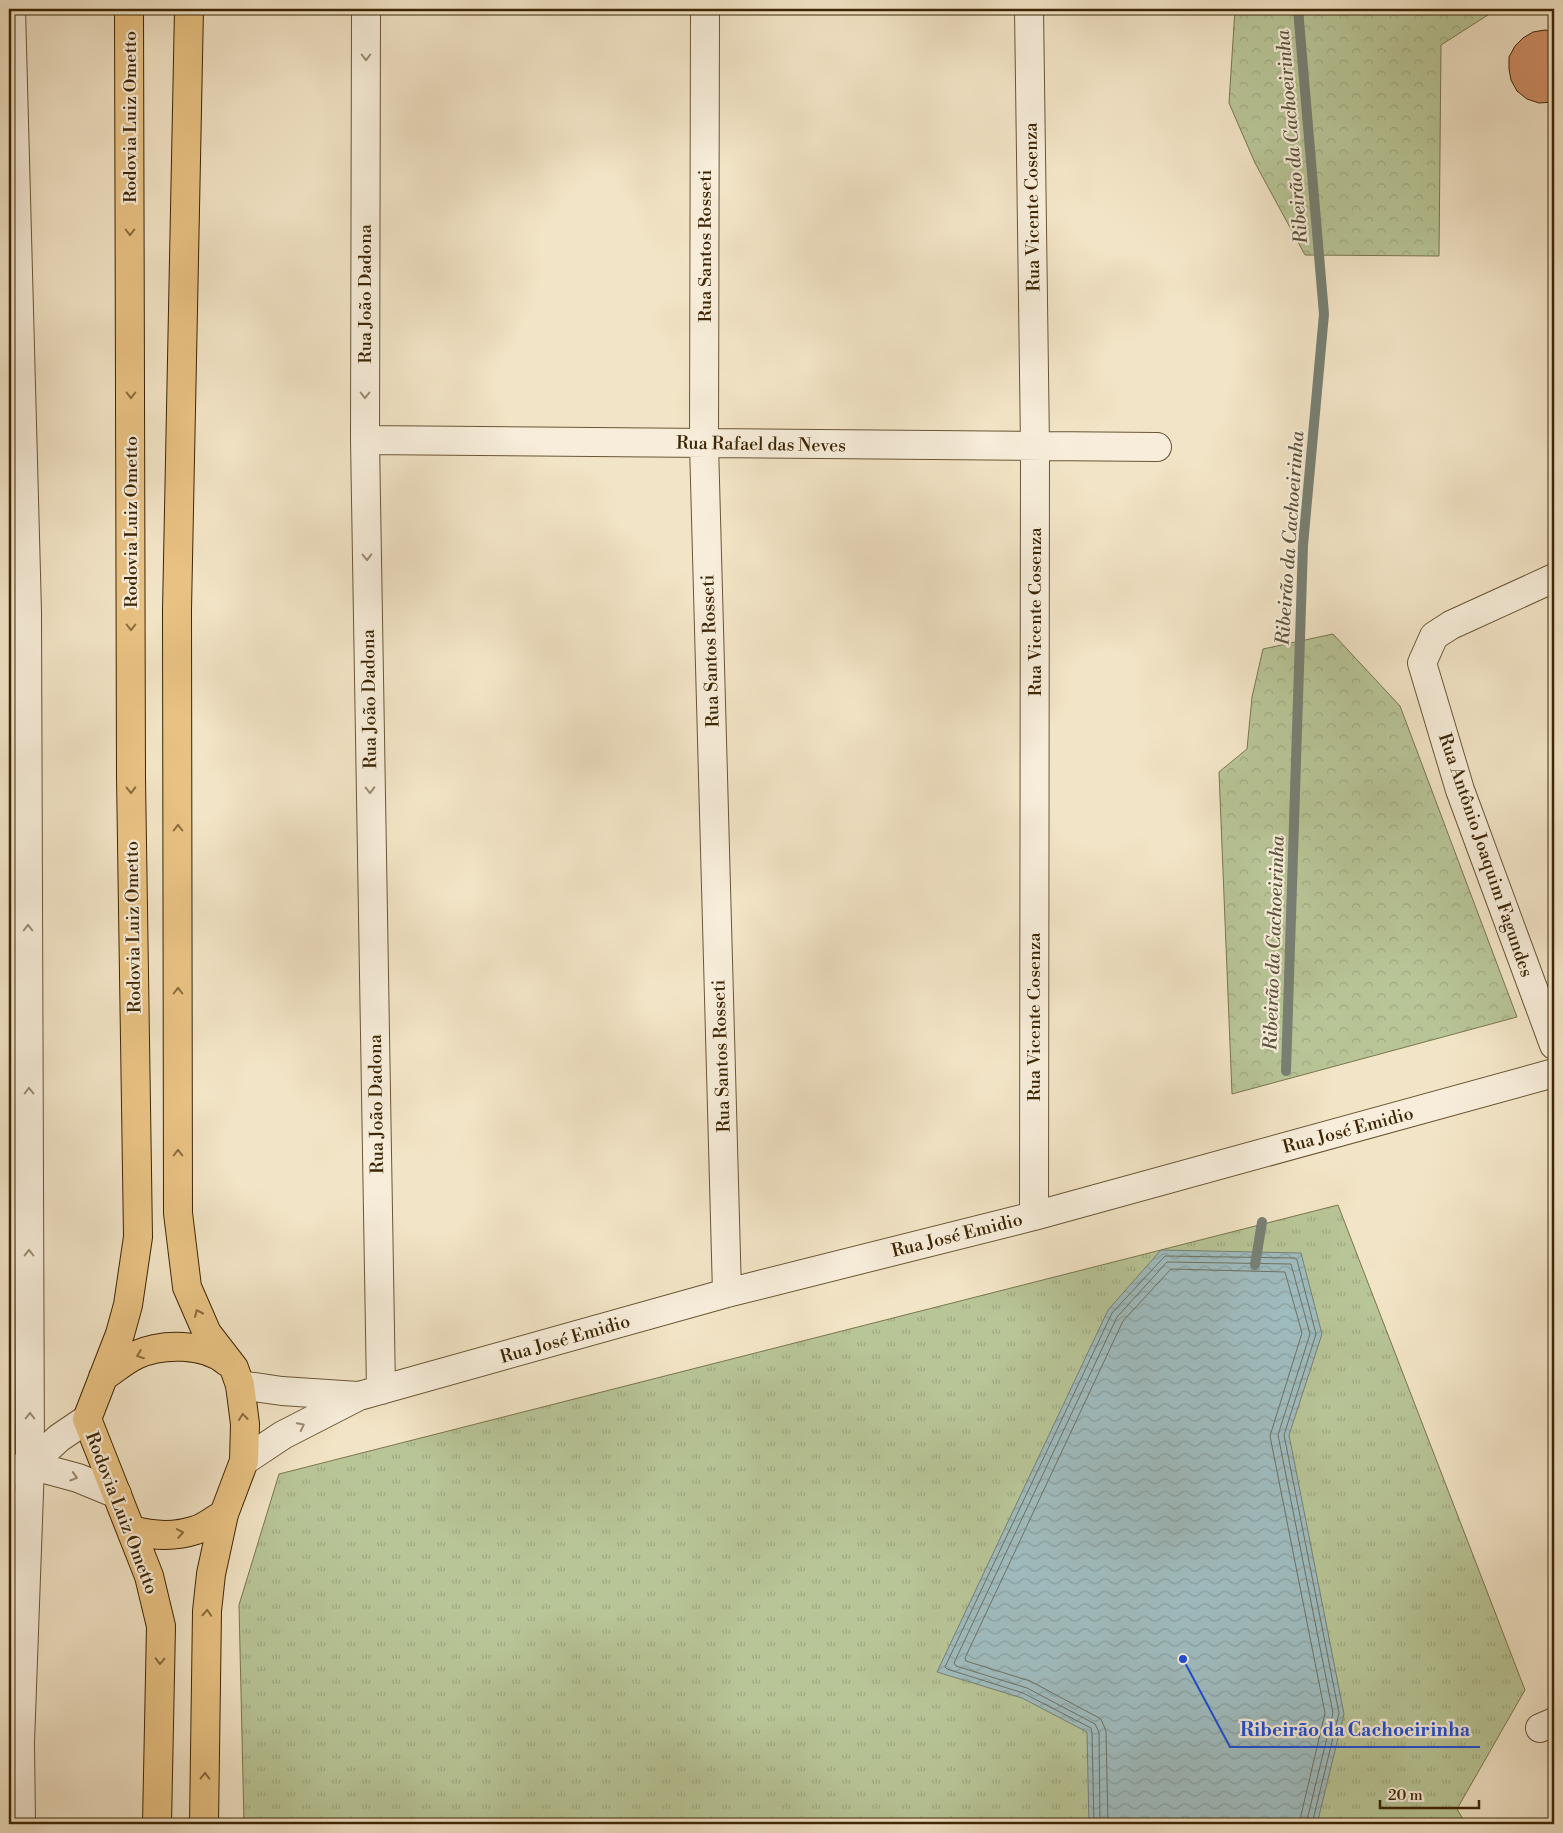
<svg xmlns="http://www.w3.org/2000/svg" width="1563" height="1833" font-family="'Libre Bodoni',serif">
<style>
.forest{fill:url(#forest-crowns);stroke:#7a764e}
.park{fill:url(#park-tufts);stroke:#7a764e}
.water{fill:url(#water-waves);stroke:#788074}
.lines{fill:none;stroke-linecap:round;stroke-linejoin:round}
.shore{stroke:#6e7162;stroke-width:1}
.stream{stroke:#788074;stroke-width:10}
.building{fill:#ce8f65;stroke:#3d2604}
.minor-casing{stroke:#6a5634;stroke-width:30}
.primary-casing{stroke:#3d2604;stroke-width:30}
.minor{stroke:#f7edda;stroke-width:28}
.primary{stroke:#e9c283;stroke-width:28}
.oneway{stroke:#9a8a6f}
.oneway2{stroke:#8a6c3d}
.labels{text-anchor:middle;stroke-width:4.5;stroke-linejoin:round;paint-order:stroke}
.street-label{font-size:18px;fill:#3d2604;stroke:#f7edda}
.water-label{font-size:19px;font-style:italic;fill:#5a533c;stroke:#f7edda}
.leader{fill:none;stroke:#1d4ed8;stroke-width:2}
.callout-dot{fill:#1d4ed8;stroke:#f7edda;stroke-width:2}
.callout-label{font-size:19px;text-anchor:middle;font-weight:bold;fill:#1d4ed8;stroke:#f7edda;stroke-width:4.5;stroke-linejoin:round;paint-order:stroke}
</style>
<defs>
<pattern id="forest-crowns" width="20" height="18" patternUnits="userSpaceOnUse" patternTransform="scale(1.25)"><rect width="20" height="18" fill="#b8c597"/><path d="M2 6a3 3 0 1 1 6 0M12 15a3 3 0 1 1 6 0" fill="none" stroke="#9fa980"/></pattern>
<pattern id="park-tufts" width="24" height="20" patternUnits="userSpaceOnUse" patternTransform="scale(1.25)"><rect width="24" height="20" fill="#b8c597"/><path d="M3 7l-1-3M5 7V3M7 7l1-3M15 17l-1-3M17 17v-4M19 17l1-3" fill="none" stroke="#9fa980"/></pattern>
<pattern id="water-waves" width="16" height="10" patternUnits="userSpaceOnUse" patternTransform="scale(1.25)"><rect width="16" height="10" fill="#9fbcbf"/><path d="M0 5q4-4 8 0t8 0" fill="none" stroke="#8aa1a2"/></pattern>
</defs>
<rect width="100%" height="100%" fill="#f2e4c6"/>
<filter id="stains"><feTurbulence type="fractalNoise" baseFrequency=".004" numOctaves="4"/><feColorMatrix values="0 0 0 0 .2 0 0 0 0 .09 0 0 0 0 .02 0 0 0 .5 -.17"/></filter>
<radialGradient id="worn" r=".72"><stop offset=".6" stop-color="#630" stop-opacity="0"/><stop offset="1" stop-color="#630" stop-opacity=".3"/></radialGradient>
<!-- forest -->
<path class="forest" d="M1235,9H1522L1491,13L1441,45L1439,256L1305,255L1255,163L1229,103Z
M1333,634L1400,706L1517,1017L1232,1094L1219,772L1247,749L1252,697L1263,649Z"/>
<!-- park -->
<path class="park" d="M1338,1205L1525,1690L1457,1809L1466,1824H244L239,1605L279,1474Z"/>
<!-- water -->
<path class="water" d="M1161,1250L1301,1253L1322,1334L1289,1435L1344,1714L1317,1824H1089L1087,1732L1022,1698L937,1672L1108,1310Z"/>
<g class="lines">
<!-- shore -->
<path class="shore" d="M1094,1824L1092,1733L1091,1728L1023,1693L947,1669L945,1667L1112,1313L1165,1256L1295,1258L1297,1260L1316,1334L1284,1435L1339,1713L1312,1824
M1100,1824L1099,1732L1095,1724L1027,1688L956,1666L954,1663L1117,1317L1167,1262L1291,1264L1310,1334L1278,1435L1333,1713L1306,1824
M1108,1824L1106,1731L1101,1719L1030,1681L966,1661L965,1658L1123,1321L1171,1269L1285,1272L1302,1333L1270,1436L1325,1713L1299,1824"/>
<!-- stream -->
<path class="stream" d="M1286,1071L1303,545L1324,314L1298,9
M1255,1265L1262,1222"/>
</g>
<!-- building -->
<path class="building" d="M1545,30L1554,31V102L1539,103L1527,99L1517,91L1511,80L1509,69V57L1515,46L1523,38L1533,32Z"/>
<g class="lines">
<!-- minor casing -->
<g class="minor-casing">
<path id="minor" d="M11,9L27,612L30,1465L20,1743L21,1824
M366,9L365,440L381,1390
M705,9L704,444L727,1293
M1029,9L1035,446L1034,1216
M365,440L1157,447
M1554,578L1451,625L1434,636L1422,663L1460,790L1554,1045
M240,1385L282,1391L358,1396
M244,1461L283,1435L359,1396L727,1293L1034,1216L1554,1073
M30,1465L78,1478L117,1494
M9,1471L30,1465L59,1438L87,1419
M1540,1728L1554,1722"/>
</g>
<!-- primary casing -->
<g class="primary-casing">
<path id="primary" d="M129,9L131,777L138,1237L128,1305L120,1334L87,1419L149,1576L161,1626L157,1824
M189,9L177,610L178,1213L187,1287L207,1333L234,1368L240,1385L245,1424L244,1461L224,1514L211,1574L207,1611L204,1824
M103,1377C114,1370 125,1360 136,1355C162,1343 205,1343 227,1362
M132,1530C153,1536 175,1537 196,1530C206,1527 215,1519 224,1514"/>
</g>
<!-- minor -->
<use href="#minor" class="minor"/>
<!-- primary -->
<use href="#primary" class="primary"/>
</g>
<!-- one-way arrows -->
<defs><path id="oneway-chevron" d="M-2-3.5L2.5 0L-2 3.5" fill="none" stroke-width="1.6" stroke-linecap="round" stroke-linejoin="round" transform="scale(1.25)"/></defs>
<g class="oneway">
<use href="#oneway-chevron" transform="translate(366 57) rotate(90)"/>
<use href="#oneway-chevron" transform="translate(365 395) rotate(90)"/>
<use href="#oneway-chevron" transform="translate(367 557) rotate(89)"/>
<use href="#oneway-chevron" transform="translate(370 790) rotate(89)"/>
<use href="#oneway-chevron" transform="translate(28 928) rotate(-90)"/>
<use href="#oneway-chevron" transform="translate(29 1091) rotate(-90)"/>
<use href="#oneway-chevron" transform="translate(29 1253) rotate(-90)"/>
<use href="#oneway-chevron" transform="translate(30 1416) rotate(-90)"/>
<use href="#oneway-chevron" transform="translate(301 1426) rotate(-27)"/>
<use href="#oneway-chevron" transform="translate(74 1477) rotate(17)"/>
</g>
<g class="oneway2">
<use href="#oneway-chevron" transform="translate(130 232) rotate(90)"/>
<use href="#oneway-chevron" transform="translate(131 395) rotate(90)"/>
<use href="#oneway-chevron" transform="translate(131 627) rotate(90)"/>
<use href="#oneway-chevron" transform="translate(131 790) rotate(89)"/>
<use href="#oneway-chevron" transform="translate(178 828) rotate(-90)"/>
<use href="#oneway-chevron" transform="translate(178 991) rotate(-90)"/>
<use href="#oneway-chevron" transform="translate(178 1153) rotate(-90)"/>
<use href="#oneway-chevron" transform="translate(198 1313) rotate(-114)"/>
<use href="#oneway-chevron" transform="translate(140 1355) rotate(159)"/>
<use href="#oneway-chevron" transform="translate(243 1417) rotate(-97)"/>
<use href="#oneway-chevron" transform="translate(180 1533) rotate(-10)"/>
<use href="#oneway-chevron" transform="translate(207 1613) rotate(-87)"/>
<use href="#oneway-chevron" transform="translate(160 1661) rotate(91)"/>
<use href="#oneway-chevron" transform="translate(205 1776) rotate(-89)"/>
</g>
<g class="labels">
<!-- street labels -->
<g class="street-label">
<text transform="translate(130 117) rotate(-90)" y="6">Rodovia Luiz Ometto</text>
<text transform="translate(1032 207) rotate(-91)" y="6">Rua Vicente Cosenza</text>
<text transform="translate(705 246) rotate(-90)" y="6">Rua Santos Rosseti</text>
<text transform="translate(365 294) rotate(-90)" y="6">Rua João Dadona</text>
<text transform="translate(761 444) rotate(1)" y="6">Rua Rafael das Neves</text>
<text transform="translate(131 522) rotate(-90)" y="6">Rodovia Luiz Ometto</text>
<text transform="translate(1035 612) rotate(-90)" y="6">Rua Vicente Cosenza</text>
<text transform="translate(710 651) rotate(-92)" y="6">Rua Santos Rosseti</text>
<text transform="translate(369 699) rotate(-91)" y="6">Rua João Dadona</text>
<text transform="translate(1486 855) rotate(71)" y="6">Rua Antônio Joaquim Fagundes</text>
<text transform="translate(133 927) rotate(-91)" y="6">Rodovia Luiz Ometto</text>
<text transform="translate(1034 1017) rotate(-90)" y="6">Rua Vicente Cosenza</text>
<text transform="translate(721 1056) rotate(-92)" y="6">Rua Santos Rosseti</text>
<text transform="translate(376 1104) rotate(-91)" y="6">Rua João Dadona</text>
<text transform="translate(1348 1130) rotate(-15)" y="6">Rua José Emidio</text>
<text transform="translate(957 1235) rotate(-14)" y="6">Rua José Emidio</text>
<text transform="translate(565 1339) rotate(-16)" y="6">Rua José Emidio</text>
<text transform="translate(122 1513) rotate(69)" y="6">Rodovia Luiz Ometto</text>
</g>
<!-- water labels -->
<g class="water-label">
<text transform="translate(1291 137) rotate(-95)" y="7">Ribeirão da Cachoeirinha</text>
<text transform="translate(1289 538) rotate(-86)" y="7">Ribeirão da Cachoeirinha</text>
<text transform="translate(1273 943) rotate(-88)" y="7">Ribeirão da Cachoeirinha</text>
</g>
</g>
<!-- callouts -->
<path class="leader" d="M1183 1659L1230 1747H1480"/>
<circle class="callout-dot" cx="1183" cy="1659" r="5"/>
<g class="callout-label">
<text x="1355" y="1736">Ribeirão da Cachoeirinha</text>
</g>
<!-- margin -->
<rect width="1563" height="1833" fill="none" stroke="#f2e4c6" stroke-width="30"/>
<rect x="10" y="10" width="1543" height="1813" fill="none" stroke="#3d2604" stroke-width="2.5"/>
<rect x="15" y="15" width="1533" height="1803" fill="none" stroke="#3d2604"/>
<!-- scale -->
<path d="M1380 1800v8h99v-8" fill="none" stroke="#3d2604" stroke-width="2.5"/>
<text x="1388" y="1800" font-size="15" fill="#3d2604" stroke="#f7edda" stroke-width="4" paint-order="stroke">20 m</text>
<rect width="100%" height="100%" filter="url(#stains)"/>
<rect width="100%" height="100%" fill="url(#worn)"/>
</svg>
